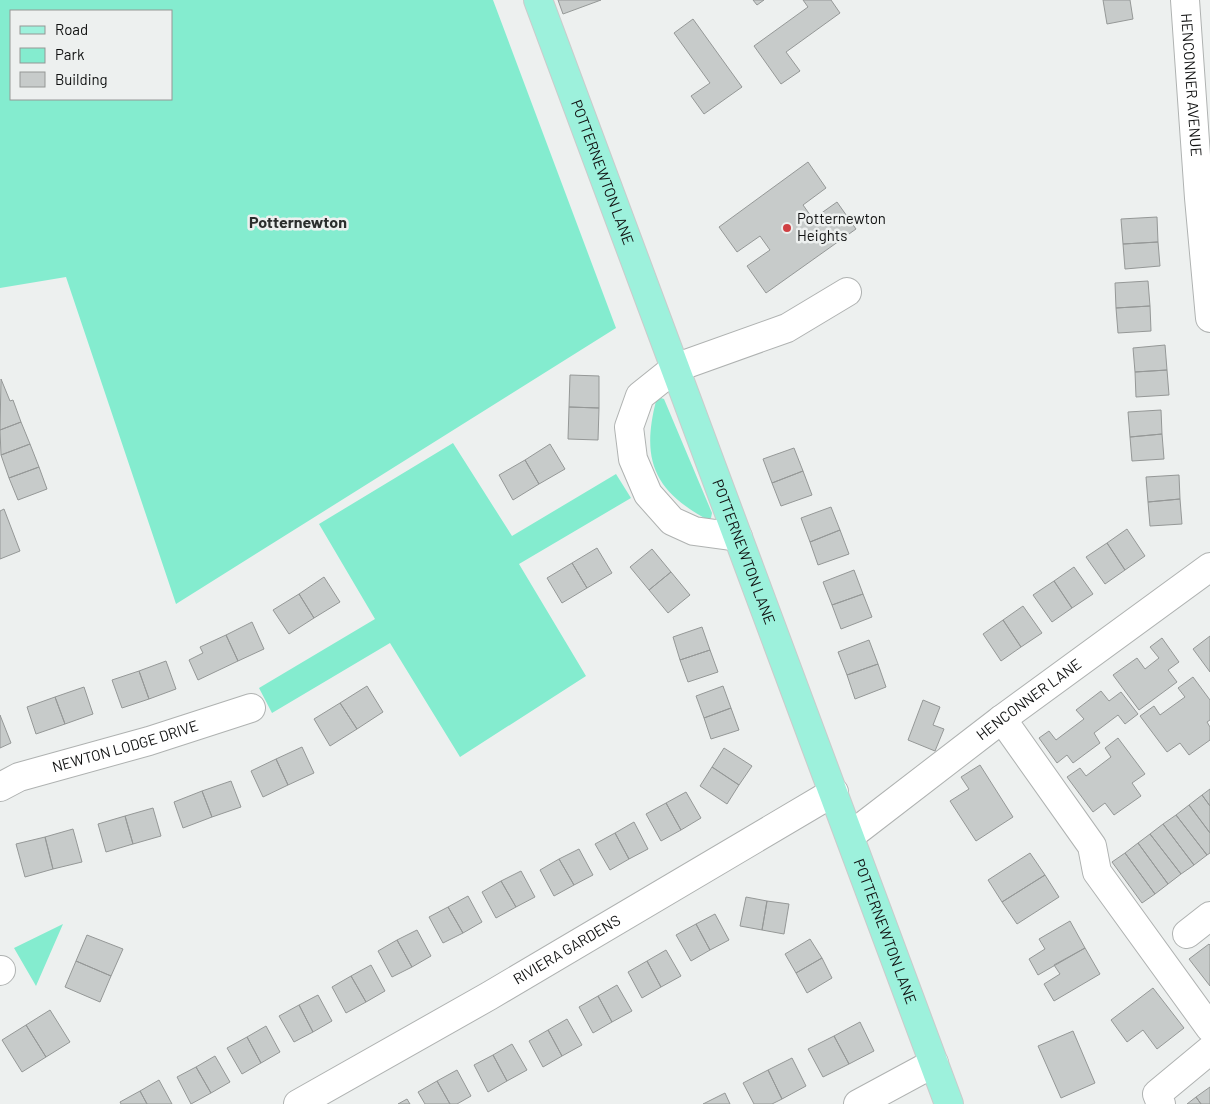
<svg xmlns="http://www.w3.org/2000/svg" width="1210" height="1104" font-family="Barlow,sans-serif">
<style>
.green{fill:#84eccf;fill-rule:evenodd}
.building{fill:#c7cbca;stroke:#959897}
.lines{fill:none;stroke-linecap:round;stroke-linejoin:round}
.minor-casing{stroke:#afb2b1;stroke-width:30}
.major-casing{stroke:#cacbcb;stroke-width:30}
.minor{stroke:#fff;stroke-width:28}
.major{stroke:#9df1dc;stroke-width:28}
.poi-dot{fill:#d04043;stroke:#edf0ef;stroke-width:2}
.labels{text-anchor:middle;stroke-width:5;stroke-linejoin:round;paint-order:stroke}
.street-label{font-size:15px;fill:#101111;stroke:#edf0ef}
.poi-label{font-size:15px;fill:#101111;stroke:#edf0ef;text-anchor:start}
.neighbourhood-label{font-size:16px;font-weight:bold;fill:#2b2e2d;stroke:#edf0ef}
</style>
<rect width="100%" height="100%" fill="#edf0ef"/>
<!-- green -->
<path class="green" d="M0,0H493L616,328L176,604L66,277L0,288ZM11,11H171V99H11Z
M661,398L664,399L712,513L711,518L708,520C654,491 641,460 656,401Z
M453,443L512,536L616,474L631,498L519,564L586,676L460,757L390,643L272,713L259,688L375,619L319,524Z
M63,924L36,986L14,948Z"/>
<!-- building -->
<path class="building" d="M558,0H601L563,14Z
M753,0H764L757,5Z
M803,0H831L840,13L786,52L800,71L781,84L754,46L808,7Z
M1103,0H1130L1133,19L1107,24Z
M693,19L742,87L704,114L691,96L710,83L674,33Z
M808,162L826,188L803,205L813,219L837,202L856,229L766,293L747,266L770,250L760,236L737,252L719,227Z
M1157,217L1158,242L1123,244L1121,219Z
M1158,242L1160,266L1125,269L1123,244Z
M1148,281L1150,306L1116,308L1115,283Z
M1150,306L1151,331L1118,333L1116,308Z
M1165,345L1167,370L1135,372L1133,348Z
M1167,370L1169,395L1136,397L1135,372Z
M570,375L599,376V408L569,407Z
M1,379L10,401L13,400L21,422L0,430Z
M569,407L599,408L598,440L568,439Z
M1161,410L1162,434L1130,437L1128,412Z
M21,422L30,444L1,455L0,430Z
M1162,434L1164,459L1132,461L1130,437Z
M30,444L39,467L9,478L1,455Z
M550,444L565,469L539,484L525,460Z
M794,448L803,471L772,483L763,459Z
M525,460L539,484L513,500L499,475Z
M39,467L47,489L18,500L9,478Z
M803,471L812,495L781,506L772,483Z
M1179,475L1180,499L1148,502L1146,477Z
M1180,499L1182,524L1150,526L1148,502Z
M831,507L840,530L810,542L801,518Z
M4,509L20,551L0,559V511Z
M1127,529L1145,556L1125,570L1107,543Z
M840,530L849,554L818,565L810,542Z
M1107,543L1125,570L1105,584L1086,557Z
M597,548L612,573L587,588L572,563Z
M652,549L671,572L649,590L630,567Z
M572,563L587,588L562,603L547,578Z
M1074,567L1093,594L1072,608L1054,581Z
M854,570L863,594L832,605L823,582Z
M671,572L690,595L668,613L649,590Z
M324,577L340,602L314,618L299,594Z
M1054,581L1072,608L1052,622L1033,595Z
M299,594L314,618L289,634L273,610Z
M863,594L872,617L841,629L832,605Z
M1023,606L1042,633L1021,647L1003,620Z
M1003,620L1021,647L1001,661L983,634Z
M252,622L264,649L238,661L226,635Z
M702,627L710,650L680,660L673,637Z
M226,635L238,661L198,680L189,660L203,653L200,647Z
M1210,636V672L1193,649Z
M1162,638L1179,662L1168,670L1177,682L1139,710L1113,675L1137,658L1145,669L1159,658L1150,647Z
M869,640L878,664L847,675L838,652Z
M710,650L718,672L688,682L680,660Z
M166,661L176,689L149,699L139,671Z
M878,664L886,687L855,699L847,675Z
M139,671L149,699L122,708L112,680Z
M1193,677L1210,700V720L1207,722L1210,727V740L1189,755L1180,743L1167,752L1140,716L1154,706L1160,715L1185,697L1178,688Z
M367,686L383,712L357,729L340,703Z
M723,686L731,708L704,718L696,696Z
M84,687L93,714L65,724L55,697Z
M1101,691L1109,701L1121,692L1138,714L1125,724L1118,715L1094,733L1100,743L1073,763L1067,755L1057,763L1039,738L1049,731L1056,740L1084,719L1076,710Z
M55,697L65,724L36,734L27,707Z
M923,700L940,707L933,725L944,729L935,751L908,740Z
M340,703L357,729L330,746L314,719Z
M731,708L739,730L711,739L704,718Z
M0,715L11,743L0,748Z
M1118,738L1145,774L1132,783L1141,796L1114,815L1105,803L1093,812L1067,777L1080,768L1086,776L1111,757L1105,748Z
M302,747L314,773L288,785L276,759Z
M724,748L752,766L739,785L712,767Z
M276,759L288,785L263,797L251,771Z
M980,765L1013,817L976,841L950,801L969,789L961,777Z
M712,767L739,785L727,804L700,786Z
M231,781L241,807L212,817L202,791Z
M1210,789V806L1202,795Z
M202,791L212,817L183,828L174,802Z
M686,792L701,818L681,830L666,803Z
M1202,795L1210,806V833L1189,805Z
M666,803L681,830L661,841L646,814Z
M1189,805L1210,833V853L1207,855L1176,815Z
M153,808L161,836L133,844L125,816Z
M1176,815L1207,855L1194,865L1163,824Z
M125,816L133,844L106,852L98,824Z
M634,822L648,849L629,859L615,833Z
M1163,824L1194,865L1181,874L1150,834Z
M73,829L82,862L53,869L45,837Z
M615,833L629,859L610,870L595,844Z
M1150,834L1181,874L1168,884L1138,843Z
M45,837L53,869L25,877L16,844Z
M1138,843L1168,884L1155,894L1125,853Z
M579,849L593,875L574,885L559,859Z
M1030,853L1045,875L1002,902L988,880Z
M1125,853L1155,894L1142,903L1112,862Z
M559,859L574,885L554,896L540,870Z
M521,871L535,897L516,907L501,881Z
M1045,875L1059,897L1017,924L1002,902Z
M501,881L516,907L496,918L482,892Z
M468,896L482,922L463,933L448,907Z
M746,897L767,901L762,930L740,926Z
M767,901L789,904L784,934L762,930Z
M448,907L463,933L443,943L429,917Z
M715,914L729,940L710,950L696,924Z
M1070,921L1085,948L1038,975L1029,959L1045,949L1039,939Z
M696,924L710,950L691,961L676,935Z
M417,930L431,956L412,967L397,940Z
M87,935L123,949L111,976L76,961Z
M810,939L822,958L796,973L785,954Z
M397,940L412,967L392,977L378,951Z
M1209,944L1210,945V986L1189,959Z
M1085,948L1100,974L1054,1001L1044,984L1060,974L1054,965Z
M666,950L681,976L661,987L647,961Z
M822,958L832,978L807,993L796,973Z
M76,961L111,976L100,1002L65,987Z
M647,961L661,987L642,998L628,972Z
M371,965L385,991L366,1002L351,976Z
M351,976L366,1002L346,1013L332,987Z
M617,985L632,1011L612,1022L598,996Z
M1153,988L1184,1028L1157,1049L1143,1030L1127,1042L1111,1020Z
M318,995L332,1021L313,1032L299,1005Z
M598,996L612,1022L593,1033L579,1007Z
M299,1005L313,1032L294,1042L279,1016Z
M50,1010L70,1042L46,1057L26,1025Z
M567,1019L582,1045L562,1056L548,1030Z
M860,1022L874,1051L849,1064L834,1036Z
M26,1025L46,1057L22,1072L2,1040Z
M266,1026L280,1052L261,1063L247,1037Z
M548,1030L562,1056L543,1067L529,1041Z
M1073,1031L1095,1083L1061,1098L1038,1046Z
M834,1036L849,1064L823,1077L808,1049Z
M247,1037L261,1063L242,1074L227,1048Z
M512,1044L527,1070L507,1081L493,1055Z
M493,1055L507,1081L488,1092L474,1065Z
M215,1056L230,1082L211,1093L196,1067Z
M792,1058L806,1086L782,1099L768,1070Z
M196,1067L211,1093L191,1104L177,1077Z
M457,1070L471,1096L457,1104H450L437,1081Z
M768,1070L782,1099L772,1104H754L743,1083Z
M159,1080L172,1104H147L140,1091Z
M437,1081L450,1104H425L418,1092Z
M1210,1087V1104H1201L1196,1097Z
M140,1091L147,1104H121L120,1102Z
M725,1093L730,1104H703Z
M1196,1097L1201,1104H1187Z
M407,1099L410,1104H398Z"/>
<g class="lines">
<!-- minor casing -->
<g class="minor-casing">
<g id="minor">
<path id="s1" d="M1185,0L1199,198L1210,318"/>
<path d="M738,537L694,531L672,521L648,494L633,459L629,427L640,396L675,368L787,328L847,292"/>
<path d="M1002,719L1092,846L1097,872L1210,1028"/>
<path id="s2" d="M0,787L19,777L149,741L251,708"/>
<path id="s3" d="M850,836L1002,719L1210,567"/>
<path d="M1187,934L1210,916"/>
<path d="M0,971L1,970"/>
<path id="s4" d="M298,1104L489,996L834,792"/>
<path d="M858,1104L934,1063"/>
<path d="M1161,1104L1157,1094L1210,1050"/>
</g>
</g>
<!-- major casing -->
<g class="major-casing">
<g id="major">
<path id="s5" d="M538,0L949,1104"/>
</g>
</g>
<!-- minor -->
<use href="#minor" class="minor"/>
<!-- major -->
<use href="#major" class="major"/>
</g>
<!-- markers -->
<circle class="poi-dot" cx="787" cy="228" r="5"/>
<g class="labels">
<!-- street labels -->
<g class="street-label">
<text dy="5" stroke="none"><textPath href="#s1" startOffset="85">HENCONNER AVENUE</textPath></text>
<text dy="5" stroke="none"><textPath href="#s5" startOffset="184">POTTERNEWTON LANE</textPath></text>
<text dy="5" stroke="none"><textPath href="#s5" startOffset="589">POTTERNEWTON LANE</textPath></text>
<text dy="5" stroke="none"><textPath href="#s3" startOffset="225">HENCONNER LANE</textPath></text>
<text dy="5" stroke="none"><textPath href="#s2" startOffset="132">NEWTON LODGE DRIVE</textPath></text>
<text dy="5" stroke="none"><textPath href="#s5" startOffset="994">POTTERNEWTON LANE</textPath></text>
<text dy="5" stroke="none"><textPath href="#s4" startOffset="310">RIVIERA GARDENS</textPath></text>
</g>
<!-- poi labels -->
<g class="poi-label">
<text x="797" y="224">Potternewton<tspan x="797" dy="17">Heights</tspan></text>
</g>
<!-- neighbourhood labels -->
<g class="neighbourhood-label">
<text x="298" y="228">Potternewton</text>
</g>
</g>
<!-- legend -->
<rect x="10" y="10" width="162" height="90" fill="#edf0ef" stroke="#959796"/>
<rect x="20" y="26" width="25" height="8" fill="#9df1dc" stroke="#959796"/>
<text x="55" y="35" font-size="15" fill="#101111">Road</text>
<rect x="20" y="48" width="25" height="15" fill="#84eccf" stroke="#959796"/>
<text x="55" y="60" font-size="15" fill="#101111">Park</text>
<rect x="20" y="72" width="25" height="15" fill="#c7cbca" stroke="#959796"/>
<text x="55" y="85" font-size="15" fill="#101111">Building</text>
</svg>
